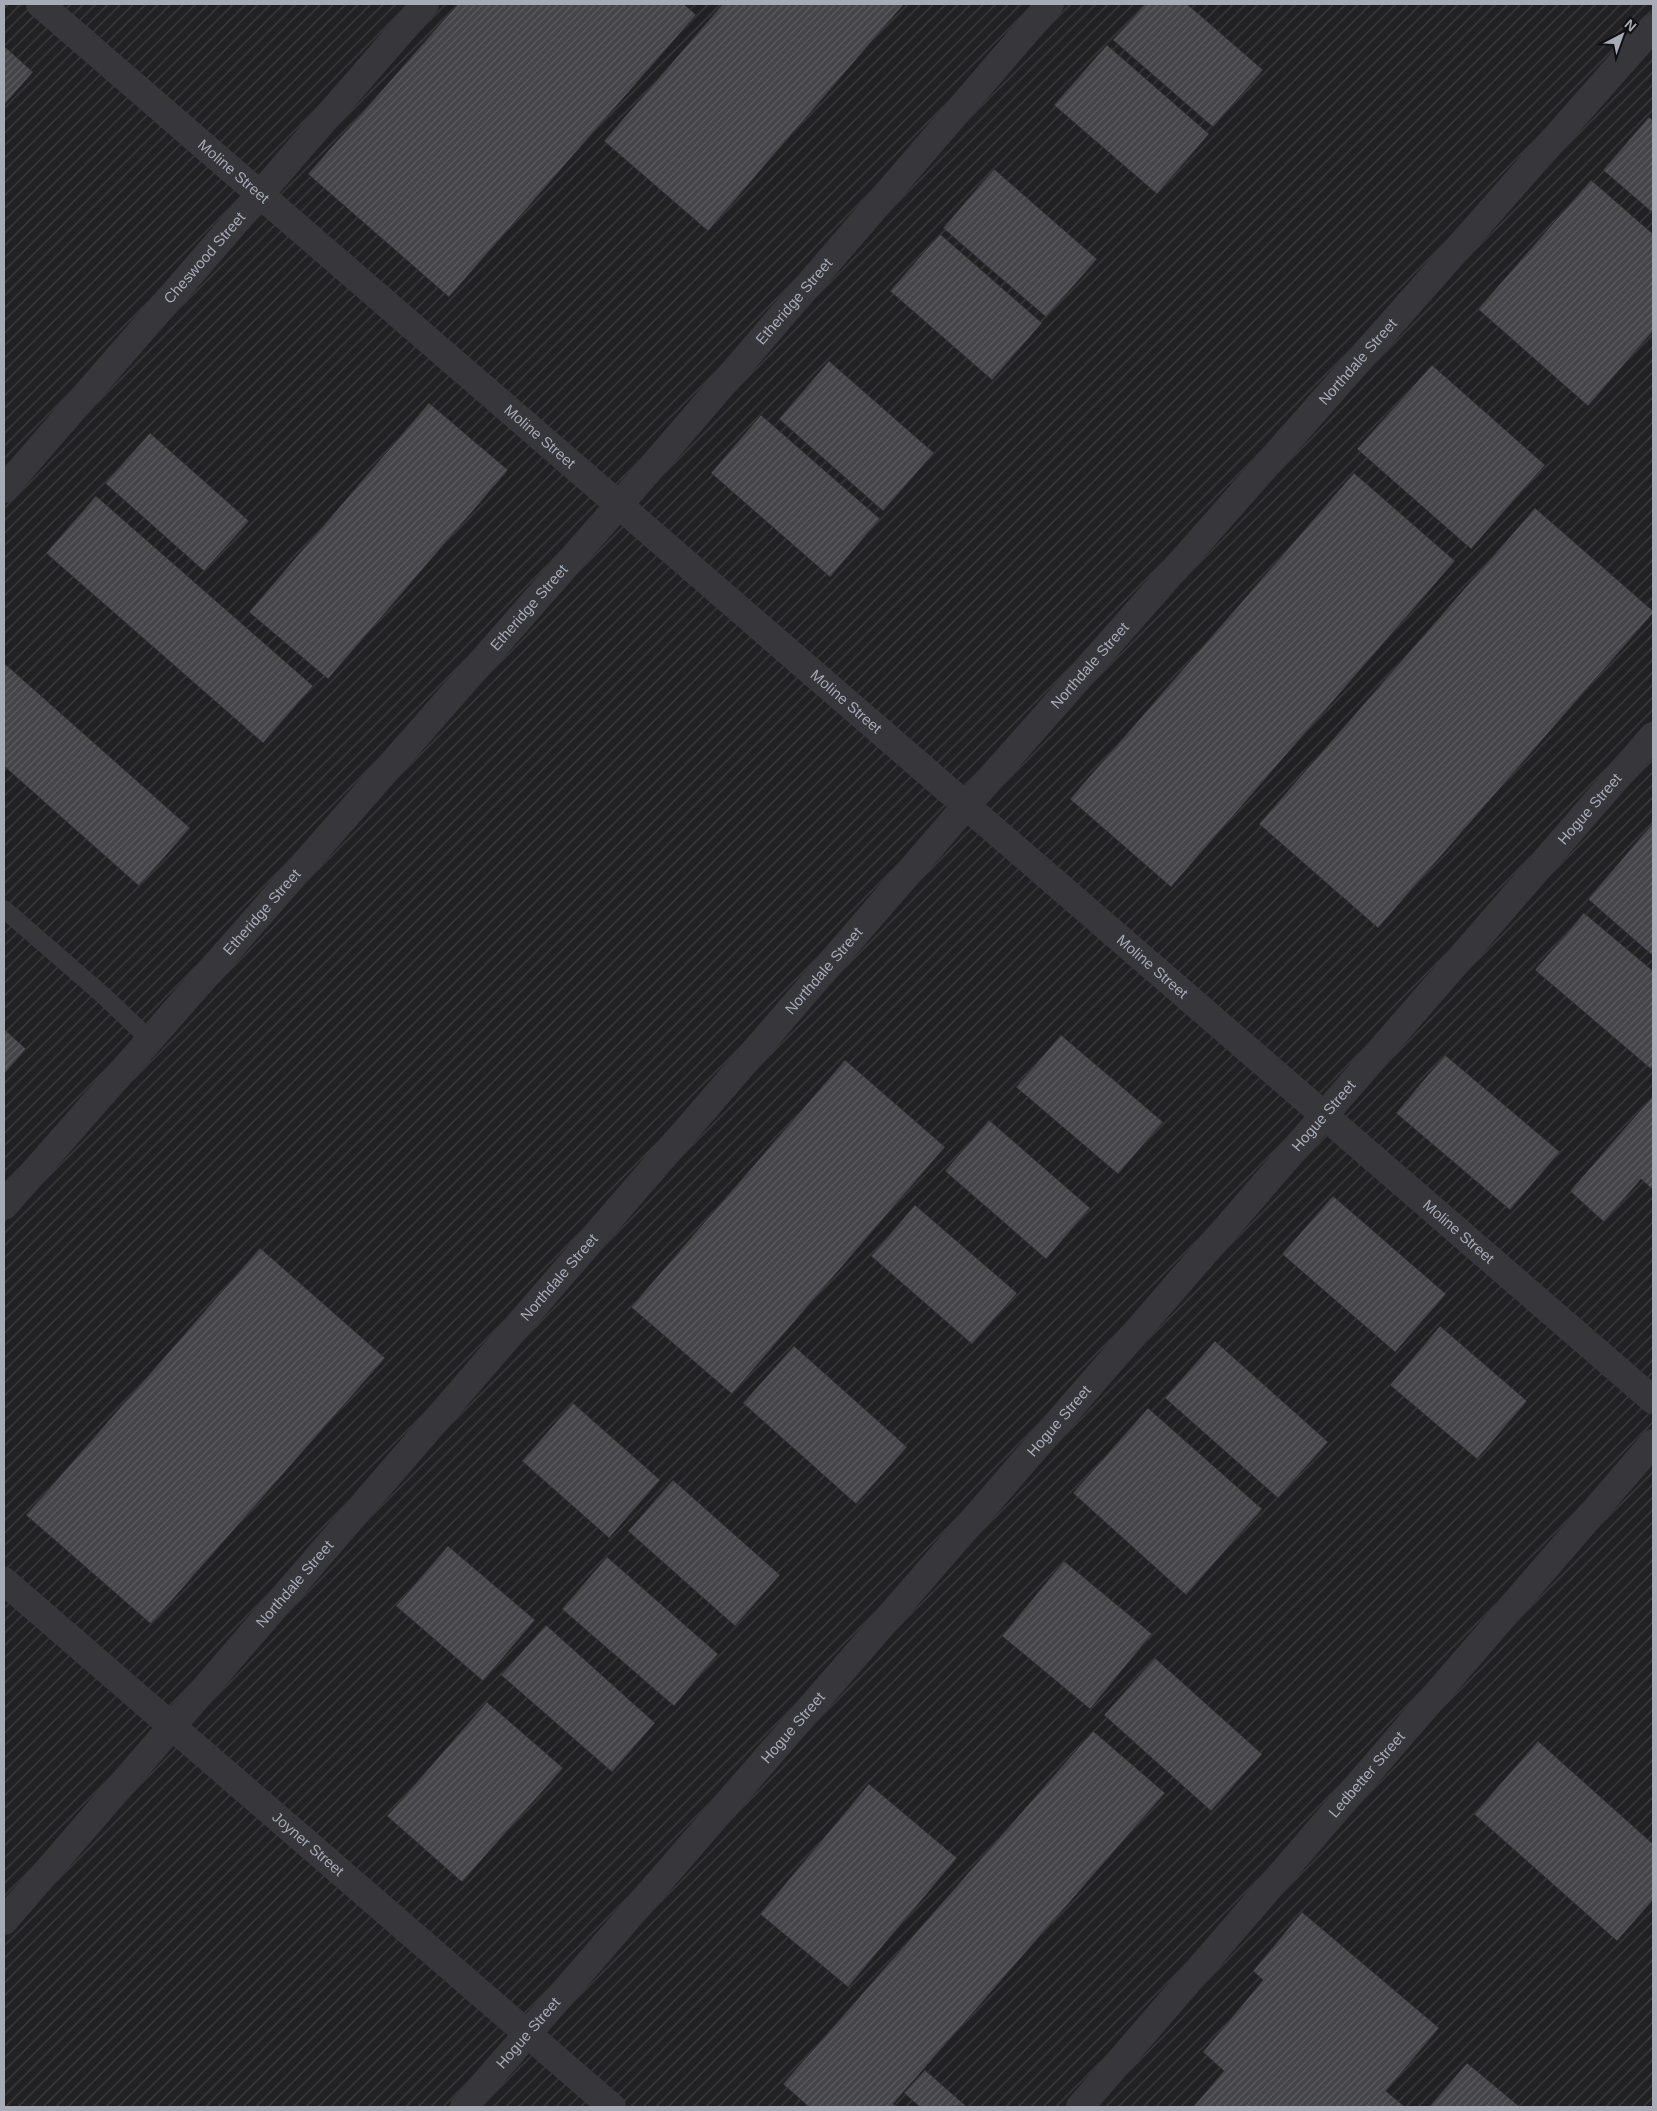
<svg xmlns="http://www.w3.org/2000/svg" width="1657" height="2111" font-family="Arial,sans-serif">
<style>
.industrial{fill:url(#industrial-furrows)}
.building{fill:url(#building-hatch);stroke:#2f2e32}
.lines{fill:none;stroke-linecap:round;stroke-linejoin:round}
.lane{stroke:#36363b;stroke-width:18}
.street{stroke:#36363b;stroke-width:28}
.labels{text-anchor:middle;stroke-width:5;stroke-linejoin:round;paint-order:stroke}
.street-label{font-size:15px;fill:#a7abb6;stroke:#0f0f11}
</style>
<defs>
<pattern id="industrial-furrows" width="10" height="10" patternUnits="userSpaceOnUse" patternTransform="scale(1.25)"><rect width="10" height="10" fill="#212023"/><path d="M-1 1l2-2M0 10L10 0M9 11l2-2" fill="none" stroke="#3e3e41"/></pattern>
<pattern id="building-hatch" width="6" height="6" patternUnits="userSpaceOnUse" patternTransform="scale(1.25)"><rect width="6" height="6" fill="#444449"/><path d="M-1 1l2-2M0 6l6-6M5 7l2-2" fill="none" stroke="#5c5c61"/></pattern>
</defs>
<rect width="100%" height="100%" fill="#141416"/>
<!-- industrial -->
<path class="industrial" d="M4,4H1653V2107H4Z"/>
<!-- building -->
<path class="building" d="M458,4H684L696,15L449,297L308,174Z
M723,4H904L708,231L604,141Z
M1145,4H1187L1263,70L1213,127L1113,40Z
M1107,45L1209,134L1157,194L1054,105Z
M4,46L33,72L4,105Z
M1649,117L1653,121V213L1603,170Z
M994,169L1097,259L1046,317L943,228Z
M1591,180L1653,234V331L1588,406L1478,309Z
M940,234L1042,323L992,380L890,291Z
M829,361L934,453L883,511L779,419Z
M1432,365L1545,465L1471,549L1357,449Z
M429,403L508,470L328,679L249,612Z
M761,415L880,519L830,577L711,473Z
M150,433L249,521L204,571L105,483Z
M1354,473L1455,561L1171,887L1070,799Z
M96,496L313,686L263,743L46,553Z
M1535,508L1653,611V613L1378,928L1259,824Z
M4,663L190,828L139,886L4,766Z
M1653,823V956L1588,899Z
M1584,913L1653,971V1066L1651,1069L1535,970Z
M4,1029L26,1049L4,1074Z
M1061,1035L1163,1122L1118,1174L1016,1087Z
M1445,1055L1560,1152L1510,1210L1396,1113Z
M845,1060L945,1147L732,1394L631,1307Z
M1653,1096V1190L1641,1179L1604,1222L1570,1191Z
M989,1120L1090,1208L1046,1259L945,1171Z
M1333,1196L1446,1294L1395,1352L1282,1254Z
M915,1205L1017,1293L972,1344L871,1256Z
M260,1248L385,1358L151,1624L26,1515Z
M1440,1326L1527,1401L1477,1459L1390,1385Z
M1215,1341L1328,1442L1278,1498L1165,1398Z
M794,1346L907,1447L856,1504L743,1403Z
M573,1403L660,1480L609,1538L522,1461Z
M1148,1408L1262,1509L1186,1595L1073,1493Z
M673,1480L780,1575L735,1626L628,1531Z
M448,1546L535,1620L483,1681L396,1606Z
M607,1557L718,1654L674,1706L562,1609Z
M1064,1561L1152,1634L1090,1709L1002,1636Z
M546,1625L655,1723L612,1772L501,1675Z
M1155,1658L1262,1754L1211,1811L1104,1715Z
M487,1702L563,1768L462,1882L387,1816Z
M1093,1731L1165,1793L893,2104L896,2107H809L783,2084Z
M1538,1741L1653,1844V1900L1617,1941L1474,1814Z
M869,1784L957,1858L848,1987L760,1914Z
M1302,1912L1439,2028L1386,2091L1405,2107H1193L1224,2071L1203,2052L1263,1980L1253,1971Z
M1467,2063L1520,2107H1429Z
M925,2070L966,2106L920,2107L904,2093Z"/>
<g class="lines">
<!-- lane -->
<path class="lane" d="M4,909L104,996L150,1040"/>
<!-- street -->
<g class="street">
<path id="s1" d="M40,4L1653,1400"/>
<path id="s2" d="M4,489L425,4"/>
<path id="s3" d="M4,1206L619,505L1050,4"/>
<path id="s4" d="M4,1581L612,2107"/>
<path id="s5" d="M4,1921L966,806L1653,27"/>
<path id="s6" d="M464,2107L1653,736"/>
<path id="s7" d="M1080,2107L1653,1443"/>
</g>
</g>
<g class="labels">
<!-- street labels -->
<g class="street-label">
<text dy="5" stroke="none"><textPath href="#s1" startOffset="256">Moline Street</textPath></text>
<text dy="5" stroke="none"><textPath href="#s2" startOffset="306">Cheswood Street</textPath></text>
<text dy="5" stroke="none"><textPath href="#s3" startOffset="1201">Etheridge Street</textPath></text>
<text dy="5" stroke="none"><textPath href="#s5" startOffset="2065">Northdale Street</textPath></text>
<text dy="5" stroke="none"><textPath href="#s1" startOffset="661">Moline Street</textPath></text>
<text dy="5" stroke="none"><textPath href="#s3" startOffset="796">Etheridge Street</textPath></text>
<text dy="5" stroke="none"><textPath href="#s5" startOffset="1660">Northdale Street</textPath></text>
<text dy="5" stroke="none"><textPath href="#s1" startOffset="1066">Moline Street</textPath></text>
<text dy="5" stroke="none"><textPath href="#s6" startOffset="1718">Hogue Street</textPath></text>
<text dy="5" stroke="none"><textPath href="#s3" startOffset="391">Etheridge Street</textPath></text>
<text dy="5" stroke="none"><textPath href="#s1" startOffset="1471">Moline Street</textPath></text>
<text dy="5" stroke="none"><textPath href="#s5" startOffset="1255">Northdale Street</textPath></text>
<text dy="5" stroke="none"><textPath href="#s6" startOffset="1312">Hogue Street</textPath></text>
<text dy="5" stroke="none"><textPath href="#s1" startOffset="1876">Moline Street</textPath></text>
<text dy="5" stroke="none"><textPath href="#s5" startOffset="850">Northdale Street</textPath></text>
<text dy="5" stroke="none"><textPath href="#s6" startOffset="908">Hogue Street</textPath></text>
<text dy="5" stroke="none"><textPath href="#s5" startOffset="445">Northdale Street</textPath></text>
<text dy="5" stroke="none"><textPath href="#s6" startOffset="502">Hogue Street</textPath></text>
<text dy="5" stroke="none"><textPath href="#s7" startOffset="439">Ledbetter Street</textPath></text>
<text dy="5" stroke="none"><textPath href="#s4" startOffset="402">Joyner Street</textPath></text>
<text dy="5" stroke="none"><textPath href="#s6" startOffset="98">Hogue Street</textPath></text>
</g>
</g>
<!-- border -->
<rect width="1657" height="2111" fill="none" stroke="#a7abb6" stroke-width="10"/>
<!-- north arrow -->
<g transform="translate(1622 35) rotate(41)" stroke="#0f0f11" stroke-width="4" paint-order="stroke">
<path d="M0-4L9 19L0 12L-9 19Z" fill="#a7abb6"/>
<text y="-8" font-size="14" font-weight="bold" text-anchor="middle" fill="#a7abb6">N</text>
</g>
</svg>
